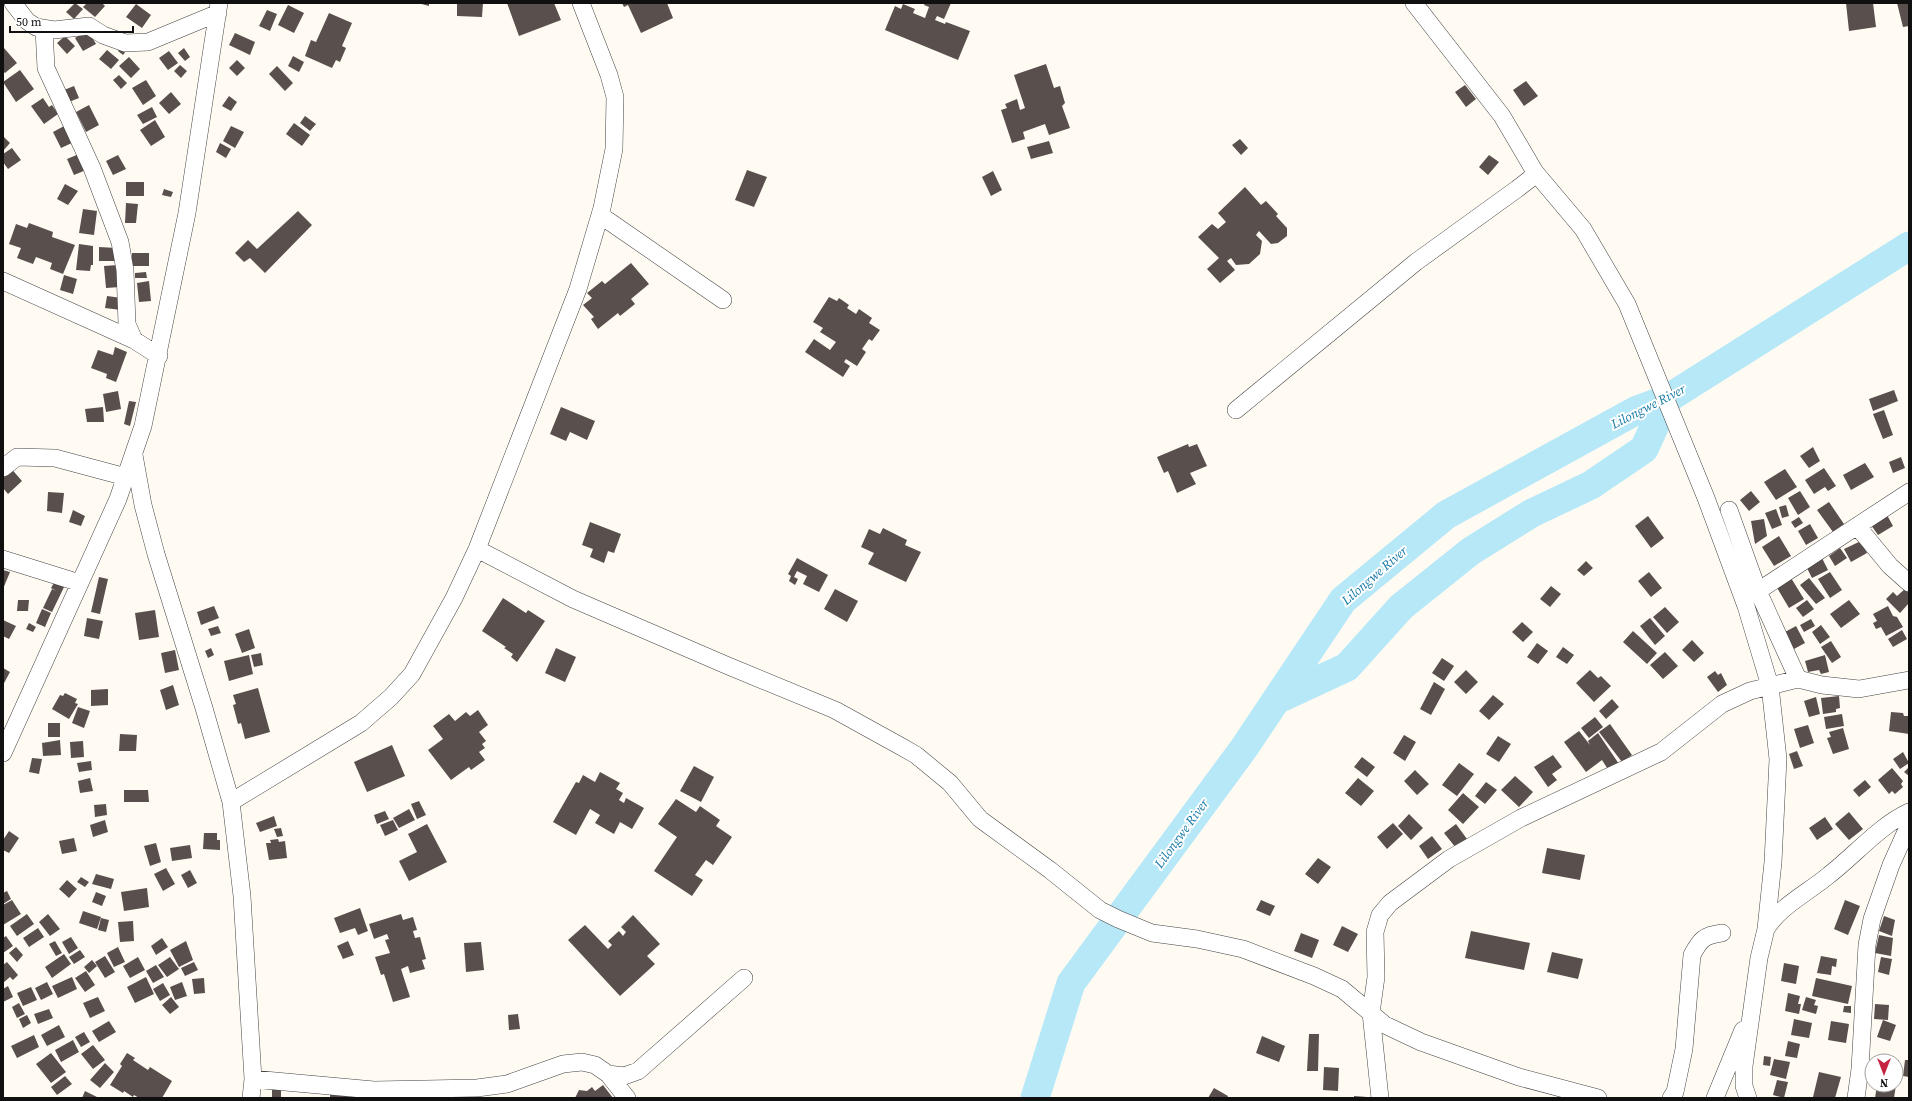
<svg xmlns="http://www.w3.org/2000/svg" width="1912" height="1101" font-family="'Source Serif 4',serif">
<style>
.lines{fill:none;stroke-linecap:round;stroke-linejoin:round}
.river{stroke:#b6e8f8;stroke-width:29}
.building{fill:#594f4c}
.street-casing{stroke:#434343;stroke-width:18}
.street{stroke:#fff;stroke-width:17}
.labels{text-anchor:middle;stroke-width:4;stroke-linejoin:round;paint-order:stroke}
.water-label{font-size:13px;font-style:italic;fill:#1579a6;stroke:#fff}
</style>
<rect width="100%" height="100%" fill="#fffbf3"/>
<g class="lines">
<!-- river -->
<path class="river" d="M1276,700L1347,667L1401,607L1471,551L1532,513L1591,485L1644,449L1667,399
M1035,1098L1071,983L1244,748L1343,600L1446,515L1637,410L1667,399L1909,246"/>
</g>
<!-- building -->
<path class="building" d="M75,3L83,9L74,19L66,12Z
M87,3H102L105,6L95,17L83,7Z
M418,3H429V6Z
M457,3H483L482,17L457,16Z
M507,3H554L561,20L519,36Z
M622,3H667L673,18L641,33L628,5L624,7Z
M925,3H951L944,19L937,16L935,20L945,24L946,22L970,31L958,60L885,30L895,6L901,9L903,4L915,9L913,13L925,18L929,7L924,5Z
M1846,3H1873L1876,27L1849,31Z
M1897,3H1909V26L1903,27Z
M136,4L151,15L142,28L126,17Z
M288,5L304,13L294,33L278,25Z
M267,10L277,14L270,31L259,26Z
M329,13L352,23L342,46L346,48L340,62L336,60L332,68L305,56L311,40L316,42Z
M88,30L96,44L83,51L75,38Z
M235,33L255,42L250,55L229,45Z
M65,36L75,46L67,54L57,43Z
M121,47L126,51L123,55L118,51Z
M4,48L17,63L5,73L3,71Z
M184,48L190,57L185,61L178,53Z
M107,50L119,60L111,69L99,59Z
M169,51L178,63L168,70L159,58Z
M293,56L304,62L299,72L288,66Z
M129,57L140,69L131,78L119,66Z
M237,60L245,68L237,76L229,68Z
M1046,64L1054,88L1060,86L1065,103L1062,106L1070,128L1049,135L1045,124L1023,132L1025,139L1012,143L1001,110L1007,108L1005,104L1017,99L1020,110L1025,108L1014,75Z
M180,65L187,71L181,78L174,71Z
M277,66L293,83L285,91L269,74Z
M20,70L34,89L16,102L3,82Z
M119,75L127,83L121,89L113,80Z
M146,80L156,96L143,105L132,88Z
M1526,81L1538,96L1524,106L1513,90Z
M1465,85L1476,99L1466,107L1455,92Z
M74,86L79,98L69,102L64,90Z
M171,92L181,104L169,114L159,103Z
M229,96L237,102L231,111L222,106Z
M43,98L49,107L52,105L58,114L44,124L31,106Z
M89,105L99,125L86,132L76,112Z
M152,107L157,117L143,124L137,115Z
M305,116L316,124L310,131L300,123Z
M155,120L165,137L151,146L140,130Z
M294,123L310,135L302,146L286,134Z
M66,125L74,142L61,148L53,132Z
M231,126L244,132L235,148L223,141Z
M3,136L10,143L3,151Z
M1240,139L1248,148L1241,155L1232,145Z
M1049,141L1053,153L1031,159L1027,147Z
M220,143L231,149L226,158L216,152Z
M12,148L21,160L8,169L3,162V154Z
M79,154L86,170L74,175L67,159Z
M118,155L126,169L113,175L106,161Z
M1489,155L1499,162L1488,175L1479,167Z
M747,170L767,177L754,207L735,200Z
M993,171L1002,190L991,196L982,177Z
M126,182H144V196H126Z
M65,184L78,191L68,205L57,199Z
M1245,187L1261,205L1266,201L1278,214L1276,216L1287,228V236L1278,243L1271,244L1259,231L1256,235L1262,241L1260,254L1249,264L1236,265L1231,258L1227,261L1235,270L1220,283L1207,269L1219,258L1198,237L1212,224L1218,229L1226,222L1218,213Z
M164,189L173,192L171,197L162,195Z
M126,203L138,204L136,223H125Z
M83,209L97,211L94,235L79,233Z
M298,211L312,225L265,273L250,258L244,262L235,253L248,240L257,249Z
M29,223L53,232L52,237L75,245L63,274L50,269L52,263L36,257L33,264L17,258L21,248L9,244L16,224L27,228Z
M79,244L93,246V265H91L90,271L76,270Z
M99,247L117,248L116,261H99Z
M132,253H149V266H132Z
M631,263L649,284L631,299L635,304L620,316L618,313L598,329L591,319L594,317L583,305L592,298L587,293L602,281L605,284Z
M118,265L120,287L106,288L104,266Z
M146,272L147,278H135V273Z
M64,275L77,279L73,294L60,290Z
M149,281L151,301L139,302L137,283Z
M107,296L122,298L121,310L105,308Z
M829,297L837,301L839,298L849,305L847,308L856,314L859,309L872,318L869,323L880,330L872,341L869,339L862,349L866,352L857,366L846,359L844,362L850,366L843,377L805,352L814,339L830,350L836,342L820,332L823,328L813,322Z
M115,347L127,352L116,382L106,378L107,374L91,368L98,350L113,355Z
M1894,390L1898,401L1873,411L1869,399Z
M118,391L121,409L106,412L103,394Z
M129,401L136,402L130,426L124,424Z
M103,407L104,422H87L85,409Z
M561,407L595,421L587,440L570,432L566,441L550,434Z
M1884,410L1893,435L1883,439L1873,414Z
M1188,444L1189,447L1197,444L1207,466L1190,473L1196,484L1177,493L1168,471L1164,473L1157,457Z
M1813,447L1820,461L1809,468L1800,456Z
M1901,457L1905,468L1893,473L1889,462Z
M1865,463L1874,477L1851,490L1843,475Z
M9,466L22,481L8,494L3,488V472Z
M1824,468L1836,486L1828,491L1825,487L1814,494L1805,480Z
M1785,469L1797,487L1776,500L1764,482Z
M1751,491L1760,502L1749,511L1740,500Z
M1800,491L1810,507L1798,515L1788,498Z
M48,492L64,493L62,513L47,511Z
M1829,502L1844,524L1833,532L1817,510Z
M1786,505L1789,516L1782,518L1779,507Z
M1776,509L1782,525L1772,529L1765,513Z
M73,510L85,516L81,526L69,522Z
M1887,515L1893,526L1878,535L1871,525Z
M1648,516L1664,538L1651,548L1635,526Z
M1799,517L1803,523L1795,528L1791,522Z
M1764,519L1767,536L1755,544L1751,521Z
M590,522L621,534L614,553L608,551L604,563L590,557L593,549L582,545Z
M1810,524L1818,538L1806,545L1798,531Z
M883,528L907,540L905,545L921,552L906,582L868,564L874,553L861,547L869,529L880,534Z
M1779,536L1791,556L1774,566L1762,547Z
M1861,541L1867,553L1851,562L1844,549Z
M1840,548L1847,558L1835,566L1829,556Z
M1821,556L1828,570L1812,578L1805,564Z
M797,558L828,575L819,592L803,584L807,576L797,571L794,577L798,579L795,585L789,581L791,576L788,574Z
M1586,561L1593,568L1584,576L1577,570Z
M3,570L10,572L3,589Z
M1649,572L1662,588L1651,597L1638,581Z
M1830,572L1842,590L1830,598L1818,579Z
M99,577L108,579L100,614L91,612Z
M1791,578L1804,599L1789,608L1776,586Z
M1809,578L1825,598L1816,604L1800,585Z
M55,581L65,585L52,612L43,608L52,589L57,591L51,588Z
M1551,586L1561,594L1550,607L1540,599Z
M835,589L858,601L847,622L824,609Z
M1905,589L1909,590V603L1900,613L1886,599L1893,592L1897,596Z
M503,598L526,613L528,610L545,621L517,662L511,657L513,654L504,648L506,647L482,631Z
M18,600H29L28,611H17Z
M1807,600L1814,609L1803,617L1796,608Z
M1849,600L1860,614L1841,628L1830,614Z
M214,606L219,618L201,625L197,612Z
M1888,606L1893,616L1897,617L1903,627L1886,636L1881,627L1876,629L1873,623L1877,621L1873,614Z
M1665,607L1679,622L1667,633L1653,617Z
M42,609L51,613L45,627L36,623Z
M155,610L159,637L139,640L135,613Z
M87,618L103,621L99,639L84,636Z
M1650,618L1665,636L1655,645L1640,626Z
M1811,619L1815,626L1804,632L1800,625Z
M3,620L16,626L9,639L3,636Z
M1522,622L1533,632L1523,642L1512,632Z
M29,623L36,627L33,632L26,629Z
M1821,625L1830,637L1820,644L1812,632Z
M218,626L221,633L211,636L208,629Z
M1796,626L1805,643L1794,649L1785,632Z
M249,629L255,648L242,653L235,634Z
M1902,630L1907,639L1893,647L1888,639Z
M1633,631L1657,653L1647,664L1623,642Z
M1692,640L1704,653L1694,662L1682,650Z
M1831,641L1841,657L1832,663L1821,647Z
M1537,643L1548,651L1538,664L1527,657Z
M1563,647L1574,655L1567,664L1556,657Z
M211,648L214,655L208,658L205,651Z
M556,648L576,657L565,682L545,673Z
M175,650L179,670L165,673L161,653Z
M1665,652L1678,666L1663,679L1650,665Z
M261,653L263,665L254,667L251,655Z
M249,655L253,674L229,681L224,661Z
M1825,655L1829,672L1821,674L1819,670L1808,672L1805,661Z
M1442,658L1454,666L1444,681L1432,673Z
M3,668L10,672L3,685Z
M1466,670L1478,682L1466,694L1454,682Z
M1590,670L1598,678L1601,676L1611,686L1594,702L1576,683Z
M1715,671L1718,675L1721,673L1727,685L1718,692L1707,677Z
M1434,682L1445,689L1431,715L1420,709Z
M173,685L179,705L166,710L160,690Z
M258,688L270,732L245,739L241,723L238,724L233,705L236,704L233,695Z
M108,689V705L91,706V690Z
M65,693L77,699L75,703L78,704L69,719L52,709L60,695L63,696Z
M1493,695L1504,704L1489,720L1479,711Z
M1839,696L1840,708L1836,709V712L1823,714L1821,698Z
M1816,697L1820,714L1809,717L1804,701Z
M1612,699L1619,707L1606,719L1599,711Z
M78,707L90,711L84,728L72,723Z
M478,710L488,725L479,732L486,741L482,744L485,748L479,752L485,760L471,770L469,767L451,780L428,750L443,739L433,726L449,714L455,721L466,712L470,716Z
M1891,712L1903,713L1904,716H1909V734L1889,731Z
M1842,714L1844,726L1826,729L1824,717Z
M1595,717L1603,727L1589,738L1581,728Z
M48,723H60V737H48Z
M1610,724L1632,755L1622,762L1599,732Z
M1808,725L1814,743L1800,748L1794,729Z
M1843,728L1849,749L1833,754L1827,738L1831,737L1829,732Z
M1579,731L1590,745L1588,741L1598,733L1619,764L1609,771L1602,760L1586,772L1564,742Z
M120,734L137,735L136,751H119Z
M1404,735L1416,742L1405,761L1393,753Z
M1498,736L1511,744L1499,762L1486,754Z
M60,740L61,755L43,756L42,743Z
M83,741L84,757L71,758L70,742Z
M392,745L405,776L367,792L354,762Z
M1797,751L1803,766L1794,769L1789,754Z
M1903,752L1909,763L1900,769L1893,759Z
M1553,755L1562,767L1552,774L1557,780L1548,787L1534,767Z
M1362,757L1375,767L1367,777L1354,767Z
M32,758L42,759L39,774L29,772Z
M91,761L92,770L79,772L77,763Z
M1459,763L1474,774L1457,796L1442,785Z
M694,766L714,777L701,802L680,791Z
M1909,767V776L1904,772Z
M1892,768L1903,781L1901,784L1903,787L1895,794L1892,791L1889,794L1878,780Z
M1415,770L1429,784L1417,795L1404,781Z
M600,772L620,783L616,789L623,793L619,800L624,803L626,798L644,808L632,829L620,822L614,834L595,823L600,815L590,809L576,835L553,822L576,782L579,783L583,775L595,782Z
M1515,776L1533,792L1519,807L1501,790Z
M90,778L93,791L80,793L78,781Z
M1358,778L1374,791L1361,806L1345,793Z
M1865,780L1871,787L1859,797L1853,790Z
M1486,782L1497,790L1485,804L1475,796Z
M124,790H148L149,802H124Z
M1463,793L1479,807L1463,824L1448,810Z
M676,799L696,812L700,806L720,820L716,826L732,837L713,865L706,860L695,875L703,880L692,896L654,871L677,837L658,824Z
M419,801L426,815L417,819L411,804Z
M106,804L107,815L95,817L94,805Z
M409,809L415,820L399,828L393,818Z
M385,811L389,819L377,824L374,815Z
M1849,812L1863,829L1849,840L1835,824Z
M1409,814L1423,828L1411,840L1398,826Z
M274,816L277,826L260,832L256,823Z
M1825,817L1833,829L1817,840L1809,828Z
M105,820L108,832L93,837L90,825Z
M393,820L398,830L385,836L380,825Z
M1393,823L1403,834L1387,849L1377,837Z
M427,824L447,862L409,881L399,861L417,852L408,834Z
M1456,824L1467,839L1456,848L1444,833Z
M281,828L283,836L277,837L274,829Z
M9,831L19,838L9,853L3,850V840Z
M204,833H217V840H220V850L203,849Z
M1432,836L1442,849L1428,859L1419,846Z
M74,838L77,851L62,854L59,841Z
M278,839L279,842L285,841L287,858L269,860L266,843H271L270,840Z
M156,843L161,862L150,866L144,846Z
M190,845L192,858L172,861L170,848Z
M1547,848L1585,855L1580,880L1542,873Z
M1318,858L1331,867L1318,884L1305,874Z
M166,868L175,884L163,891L154,874Z
M190,870L197,883L188,888L181,875Z
M96,874L114,879L111,889L92,884Z
M81,877L89,882L85,887L77,882Z
M67,880L77,889L69,898L59,889Z
M147,888L149,907L124,911L121,892Z
M7,891L11,899L3,904V893Z
M96,892L106,896L102,906L92,902Z
M12,900L21,914L3,925V905Z
M1261,900L1275,906L1270,916L1256,910Z
M1845,900L1860,906L1848,935L1834,929Z
M360,908L368,931L358,935L355,928L340,933L334,918Z
M83,911L101,917L97,929L79,923Z
M27,914L34,924L17,936L10,926Z
M48,914L60,929L50,936L39,922Z
M401,914L403,920L413,917L417,930L413,931L415,938L420,937L426,959L422,960L425,969L410,973L408,966L401,969L410,997L393,1002L384,974L381,975L375,957L390,953L385,940L389,939L387,934L374,939L369,924Z
M633,915L660,944L647,956L655,964L620,996L568,940L585,925L608,949L612,945L608,941L619,931L623,936L626,932L621,927Z
M1884,916L1895,920L1892,936L1879,931Z
M101,918L109,920L106,932L98,930Z
M133,921L134,941L120,942L118,922Z
M1342,926L1358,934L1348,952L1333,945Z
M38,928L44,937L29,947L23,938Z
M1471,931L1530,943L1524,970L1465,958Z
M1301,933L1319,940L1312,958L1294,951Z
M1879,935L1893,938L1891,956L1875,953Z
M6,936L13,946L3,953V938Z
M71,937L78,948L69,954L62,942Z
M162,938L168,947L156,955L151,946Z
M55,941L62,953L56,956L49,944Z
M186,941L193,960L179,967L170,950Z
M348,941L354,955L343,959L337,946Z
M481,942L484,970L466,972L464,943Z
M16,947L23,955L17,962L9,953Z
M118,947L125,962L114,967L107,953Z
M80,950L85,957L74,964L69,957Z
M1552,952L1583,959L1578,979L1547,972Z
M64,954L71,964L52,978L45,967Z
M105,956L115,972L105,978L95,962Z
M1821,956L1837,959L1836,967L1832,966L1831,975L1817,973Z
M138,957L145,970L130,978L123,966Z
M170,957L179,969L167,977L158,965Z
M1881,957L1892,959L1889,975L1878,972Z
M92,960L97,966L89,973L84,967Z
M7,962L18,975L13,980L10,977L3,983V965Z
M194,962L198,970L185,976L181,968Z
M1784,963L1799,966L1796,984L1781,981Z
M156,965L164,977L153,983L146,971Z
M86,971L95,985L85,992L75,978Z
M72,977L77,989L58,998L52,986Z
M146,977L154,994L135,1003L127,987Z
M204,978L205,993L194,994L192,979Z
M1816,978L1852,986L1848,1004L1812,996Z
M47,982L53,994L41,1000L35,988Z
M182,982L187,996L175,1000L170,987Z
M163,983L170,995L160,1001L153,989Z
M8,986L13,997L3,1002V989Z
M31,987L37,1000L23,1006L17,993Z
M1788,993L1800,996L1798,1004H1801L1799,1014L1785,1011Z
M98,997L105,1011L90,1018L83,1003Z
M171,997L179,1007L170,1014L162,1005Z
M1806,997L1816,1000L1814,1005L1818,1006L1816,1014L1802,1010Z
M19,1003L25,1014L17,1018L12,1007Z
M1875,1004L1889,1005L1888,1020L1874,1019Z
M1844,1006H1851V1013L1843,1012Z
M49,1009L53,1018L38,1024L34,1014Z
M518,1014L520,1029L509,1030L508,1015Z
M27,1015L31,1023L23,1028L19,1019Z
M1794,1019L1812,1023L1809,1038L1791,1035Z
M1883,1020L1896,1025L1890,1041L1877,1037Z
M109,1021L116,1032L99,1042L92,1031Z
M1831,1021L1849,1024L1846,1043L1828,1040Z
M59,1025L65,1037L47,1046L41,1035Z
M84,1032L90,1042L81,1047L75,1037Z
M1309,1034H1319L1318,1071H1307Z
M34,1035L39,1047L17,1058L11,1046Z
M1262,1036L1285,1046L1279,1062L1256,1053Z
M73,1040L79,1052L61,1062L55,1050Z
M1788,1041L1800,1044L1797,1058L1785,1056Z
M93,1045L105,1060L93,1069L81,1054Z
M51,1053L66,1072L51,1083L36,1064Z
M127,1053L135,1058L133,1060L148,1070L150,1067L172,1081L162,1098H139L134,1095L133,1097L124,1091L123,1093L110,1085L122,1066L120,1064Z
M1764,1056L1771,1057L1770,1066L1763,1065Z
M1882,1058L1899,1060L1897,1071L1896,1070V1061H1881Z
M1774,1059L1790,1062L1786,1079L1770,1075Z
M1905,1060H1909V1077L1903,1076Z
M105,1063L114,1072L100,1088L90,1080Z
M1324,1067L1339,1068L1338,1091L1323,1090Z
M1819,1072L1841,1077L1835,1098L1813,1097Z
M65,1076L72,1084L57,1095L51,1087Z
M1777,1080L1788,1082L1784,1098L1773,1095Z
M603,1085L613,1098H575L579,1090L587,1091L592,1087L595,1091Z
M1877,1085H1896L1894,1098H1875Z
M272,1088H281V1097H272Z
M1214,1088L1228,1096L1227,1098H1208Z
M85,1091L97,1097L96,1098H82Z
M330,1091L355,1093V1098H330Z
M1354,1096L1367,1097V1098H1354Z"/>
<g class="lines">
<!-- street casing -->
<g class="street-casing">
<path id="street" d="M13,3L27,21L36,27L54,30L89,26L103,35L125,43L148,42L218,13
M44,29L46,68L92,168L120,242L125,270L127,324L134,340
M1535,172L1583,229L1627,304L1706,498L1746,606L1770,686L1778,759L1773,862L1766,929L1759,958L1744,1066V1086L1748,1098
M600,215L723,300
M3,281L134,340L159,356
M1236,410L1416,262L1517,189L1530,179L1535,172L1502,116L1414,3
M134,455L143,505L156,554L204,708L231,802L242,896L253,1079L251,1098
M3,468L17,457L55,458L126,477
M1729,510L1758,591L1798,679
M1857,526L1890,566L1909,583
M477,549L573,599L726,665L835,710L902,747L916,755L950,783L980,819L1050,870L1100,910L1118,919L1152,933L1197,939L1243,949L1314,976L1342,989L1385,1025L1421,1042L1519,1077L1598,1098
M3,559L80,583
M1758,591L1909,492
M3,753L118,499L143,426L187,213L219,3
M231,802L361,723L391,697L412,674L454,598L477,549L578,289L602,208L614,149L615,97L609,75L581,3
M1766,929C1780,906 1809,892 1829,875C1855,855 1879,826 1909,812
M608,1074L624,1076L638,1071L744,978
M253,1079L374,1090L477,1088L507,1084L563,1064L582,1062L595,1065L608,1074L627,1098
M1380,1098L1371,1013L1376,977L1375,932L1380,915L1390,903L1449,859L1521,818L1661,752L1722,704L1750,691L1798,679L1822,685L1859,689L1909,680
M1671,1098L1675,1092L1684,1049L1692,955C1700,940 1704,935 1722,933
M1715,1098L1743,1030
M1856,1098L1860,1069L1867,945L1872,919L1891,865L1909,825"/>
</g>
<!-- street -->
<use href="#street" class="street"/>
</g>
<g class="labels">
<!-- water labels -->
<g class="water-label">
<text transform="translate(1648 406) rotate(-27)" y="5">Lilongwe River</text>
<text transform="translate(1374 575) rotate(-41)" y="5">Lilongwe River</text>
<text transform="translate(1181 833) rotate(-54)" y="5">Lilongwe River</text>
</g>
</g>
<!-- border -->
<rect width="1912" height="1101" fill="none" stroke="#101010" stroke-width="8"/>
<!-- north arrow -->
<g transform="translate(1884 1073) rotate(180)"><circle r="19" fill="#ffffff" stroke="#9f9f9f"/>
<path d="M0-3L7 15L0 10L-7 15Z" fill="#c52340"/>
<text y="-6" font-size="11" font-weight="bold" text-anchor="middle" fill="#101010">N</text>
</g>
<!-- scale -->
<path d="M10 26v6h123v-6" fill="none" stroke="#101010" stroke-width="2"/>
<text x="16" y="26" font-size="12" fill="#101010" stroke="#ffffff" stroke-width="3" paint-order="stroke">50 m</text>
</svg>
